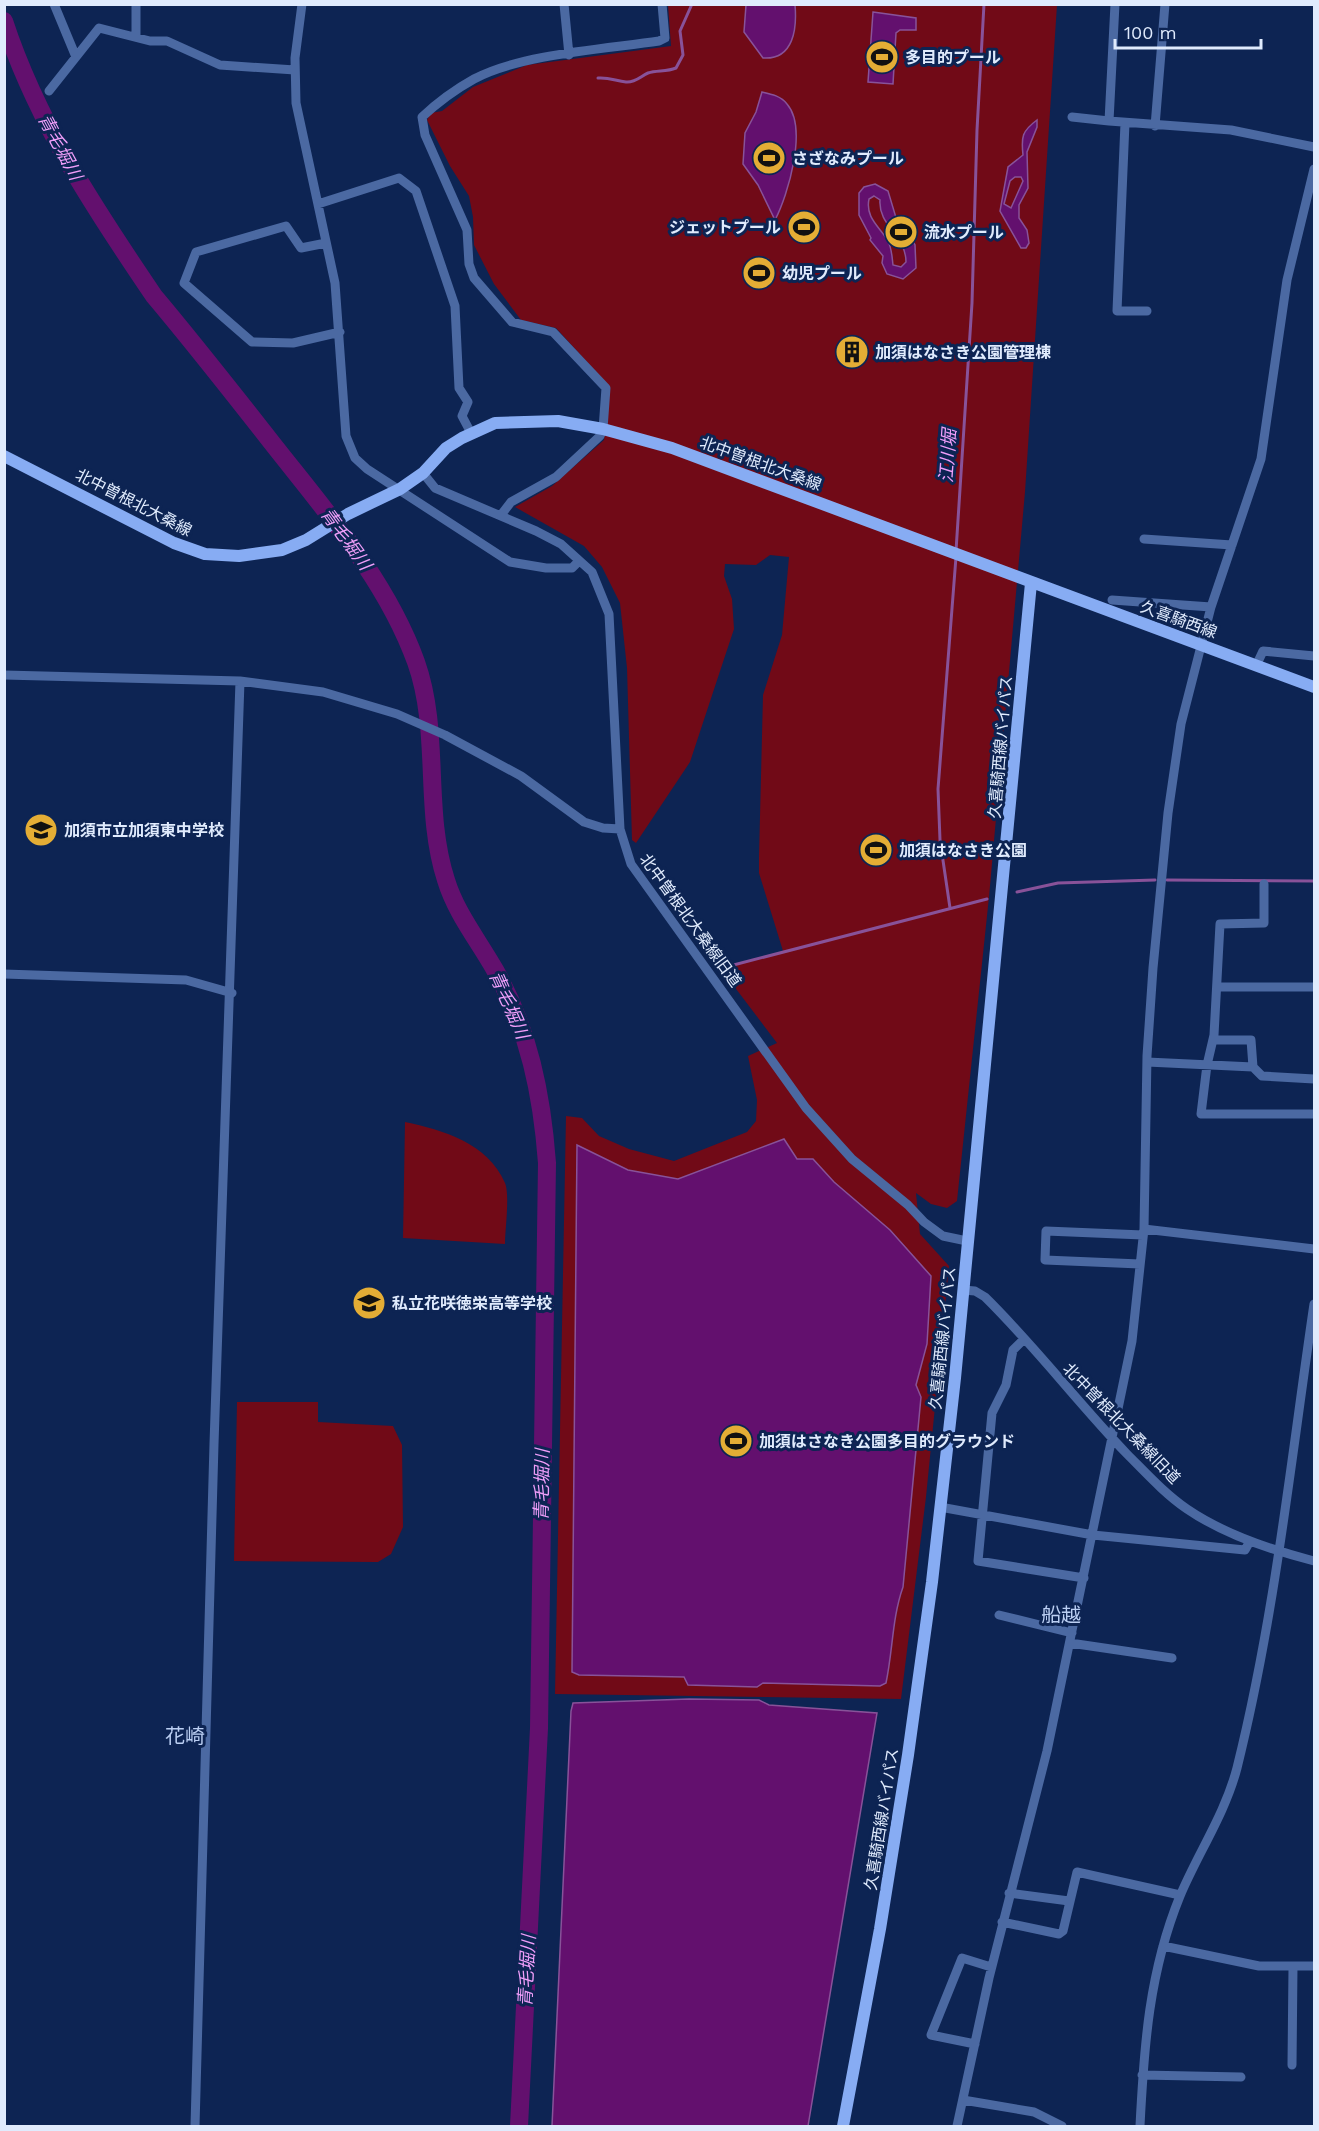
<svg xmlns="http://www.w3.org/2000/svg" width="1319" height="2131" font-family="'Work Sans','Noto Sans JP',sans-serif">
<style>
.green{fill:#710a17}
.water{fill:#63106e;stroke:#885299;stroke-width:1.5;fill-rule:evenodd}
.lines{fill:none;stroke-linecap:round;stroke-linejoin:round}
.stream{stroke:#885299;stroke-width:3}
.river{stroke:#63106e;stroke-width:18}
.minor{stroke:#4b69a2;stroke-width:9}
.major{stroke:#87acf3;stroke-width:12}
.labels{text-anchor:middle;stroke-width:6;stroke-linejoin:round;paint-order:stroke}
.poi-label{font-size:16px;font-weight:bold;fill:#e0ebfd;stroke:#0d2453;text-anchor:start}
.street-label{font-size:16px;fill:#e0ebfd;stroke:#0d2453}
.water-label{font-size:18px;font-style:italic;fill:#ef9ef9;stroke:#0d2453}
.quarter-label{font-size:20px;fill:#bbcff3;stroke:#0d2453}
</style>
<rect width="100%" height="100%" fill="#0d2453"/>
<!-- green -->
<path class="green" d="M668,5H1057L1025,492L989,897L957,1201L947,1208L931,1204L916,1193L920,1234L949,1266L926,1497L901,1699L555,1694L566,1116L582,1118L599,1136L629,1149L674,1161L747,1132L756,1121L757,1100L748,1056L777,1043L721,969L783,951L759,873V857L763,695L782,635L789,557L770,555L756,565L725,564L724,576L732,599L734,629L725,656L690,762L636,843L632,840L627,668L620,603L602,567L584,546L515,507L552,486L604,440L609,386L556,328L521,320L494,284L474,245L473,217L469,196L450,166L427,120L431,113L442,111L473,87L527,65L671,46Z
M405,1122C443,1130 488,1143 505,1183C510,1195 505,1230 505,1244L403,1238Z
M237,1402H318V1422L393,1426L402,1445L403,1527L391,1554L378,1562L234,1561Z"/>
<!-- water -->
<path class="water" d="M746,5H795C797,28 794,60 763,58L744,32Z
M873,12L916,18V30H900L896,33L893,84L868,82Z
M762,92C771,94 781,96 787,104C808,128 788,195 775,220L758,185L743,164L745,133L756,112Z
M1037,120V127L1027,152L1028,188L1019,205V218L1027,230L1029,243L1026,248H1021L1000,211L1008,167L1023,155C1021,137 1022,131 1037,120ZM1015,177H1021L1023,181L1011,208L1004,204L1010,181Z
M875,184L888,191L897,221L904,223L915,245L916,268L903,279L887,274L882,263L883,256L870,240L871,238L859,215V193L864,187ZM874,196L880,200C878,226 906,235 906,262L901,267L893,265C892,257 892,249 888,241C880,227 865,218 869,199Z
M762,262L767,263L771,279L763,286L755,283L751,274L753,266Z
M784,1139L797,1159H813L834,1182L890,1230L931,1276L927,1344L916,1385L921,1397L903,1587C892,1618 893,1650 886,1683L880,1686L763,1683L757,1687L688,1685L684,1677L579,1675L572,1672L577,1145L628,1170L678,1179Z
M689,1699L759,1700L769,1705L877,1713L808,2126H552L571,1711L573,1703Z"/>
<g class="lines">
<!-- stream -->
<path class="stream" d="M598,78C609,77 616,81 626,82C635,83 641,76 648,73C657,70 666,72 676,68L683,55L680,31L692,4
M956,551L972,303L977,130L984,4
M1167,880L1314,881
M1017,892L1058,883L1155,880
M950,908L940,840L938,789L956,557
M722,968L987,899"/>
<!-- river -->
<path class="river" d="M4,21C37,122 95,209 154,296C192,341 228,387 265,434C320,505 385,576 416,662C441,732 423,809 446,880C456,913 478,940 495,970C529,1030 542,1095 547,1163L539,1728L519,2126"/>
<!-- minor -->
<path class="minor" d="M54,4L76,57
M136,4V37
M302,4L295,58L296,103L335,283L346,436L355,458L367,469L510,562L546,568H572L579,561
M564,4L569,55
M1115,4L1109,121L1231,130L1314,147
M49,91L99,28L150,41H167L220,65L295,70
M1072,117L1109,121
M1125,123L1117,311H1147
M1155,126L1165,4
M318,204L399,178L416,191L455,306L459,388L468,402L462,416L471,433
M326,243L301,248L286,226L196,252L184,283L252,342L293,343L340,332
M423,473L435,488L536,531L561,544L592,572L609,614L620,829L631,864L806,1108L852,1159L908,1205L924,1222L943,1236L967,1241
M501,515L511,502L556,477L600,436L603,429L606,388L553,332L512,322L474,278L469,264L467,230L425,135L422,117C437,103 456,89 474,79C521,54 605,49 659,41L665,38L662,4
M1144,539L1232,545
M1112,600L1211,607
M1256,666L1263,651L1314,656
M4,675L240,681L323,692L397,714L445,735L521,776L584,822L603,828L620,829
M1264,884V923L1220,924L1214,1035L1207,1065L1201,1114H1314
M4,974L186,980L232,993
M1217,987H1314
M1213,1040H1251L1253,1067
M1147,1062L1253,1067L1262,1076L1314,1079
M1144,1229L1314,1249
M1140,1264L1045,1260L1046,1231L1143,1235
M963,1290L975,1291L985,1297C1035,1346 1078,1403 1127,1454C1146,1473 1165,1494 1187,1509C1225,1535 1271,1550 1314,1561
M1024,1339L1013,1350L1006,1385L992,1413L978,1561L1084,1578
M940,1507L1093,1535L1245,1550L1250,1541
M999,1615L1072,1633
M1070,1643L1172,1658
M1009,1893L1069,1901
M1002,1922L1059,1934L1063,1931L1077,1872L1180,1895
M1163,1946L1259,1966H1314
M975,2044L931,2035L962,1958L991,1967
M1292,2065L1293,1967
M1142,2075L1241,2077
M963,2100L1034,2112L1062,2126
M195,2126L214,1444L240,681
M957,2126L989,1978L1047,1751L1132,1341L1144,1229L1147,1056L1153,968L1168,813L1181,724L1211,607L1261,459L1287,280L1314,169
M1140,2126C1144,2046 1149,1972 1180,1896C1198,1853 1225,1814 1237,1768C1275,1616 1291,1459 1314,1304"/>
<!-- major -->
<path class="major" d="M4,456L174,543L205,554L239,556L282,550L306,540L348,514L400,489L423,473L446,448L462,438L495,423L558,421L603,429L672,448L1314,687
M843,2126L880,1929L908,1755L932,1582L955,1378L1031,583"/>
</g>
<!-- icons -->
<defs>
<g id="stadium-disc" transform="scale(1.725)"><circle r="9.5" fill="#e4ad35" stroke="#0d2453"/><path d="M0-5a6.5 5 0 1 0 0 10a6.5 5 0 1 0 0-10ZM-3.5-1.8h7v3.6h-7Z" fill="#111"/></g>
<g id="building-disc" transform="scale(1.725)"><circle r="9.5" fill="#e4ad35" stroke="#0d2453"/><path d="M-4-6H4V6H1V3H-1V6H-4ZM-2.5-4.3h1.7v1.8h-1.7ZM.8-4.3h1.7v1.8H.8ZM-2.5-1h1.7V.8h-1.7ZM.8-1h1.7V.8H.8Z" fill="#111"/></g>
<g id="school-disc" transform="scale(1.725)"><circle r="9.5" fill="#e4ad35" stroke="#0d2453"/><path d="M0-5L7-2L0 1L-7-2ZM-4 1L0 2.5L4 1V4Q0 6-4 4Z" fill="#111"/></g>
</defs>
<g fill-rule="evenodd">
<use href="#stadium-disc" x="882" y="57"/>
<use href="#stadium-disc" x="769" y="158"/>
<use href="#stadium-disc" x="804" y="227"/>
<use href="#stadium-disc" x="901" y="232"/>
<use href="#stadium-disc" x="759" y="273"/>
<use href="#building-disc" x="852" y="352"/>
<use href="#school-disc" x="41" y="830"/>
<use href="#stadium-disc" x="876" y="850"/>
<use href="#school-disc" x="369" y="1303"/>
<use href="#stadium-disc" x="736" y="1441"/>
</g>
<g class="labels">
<!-- poi labels -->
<g class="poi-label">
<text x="905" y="63">多目的プール</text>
<text x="792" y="164">さざなみプール</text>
<text x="781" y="233" text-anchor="end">ジェットプール</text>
<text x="924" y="238">流水プール</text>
<text x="782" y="279">幼児プール</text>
<text x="875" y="358">加須はなさき公園管理棟</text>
<text x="64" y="836">加須市立加須東中学校</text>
<text x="899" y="856">加須はなさき公園</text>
<text x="392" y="1309">私立花咲徳栄高等学校</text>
<text x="759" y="1447">加須はさなき公園多目的グラウンド</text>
</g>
<!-- street labels -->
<g class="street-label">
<text transform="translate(761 463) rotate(20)" y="6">北中曽根北大桑線</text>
<text transform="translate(134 502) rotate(27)" y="6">北中曽根北大桑線</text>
<text transform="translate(1179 619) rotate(20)" y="6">久喜騎西線</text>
<text transform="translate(1000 747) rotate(-85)" y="6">久喜騎西線バイパス</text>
<text transform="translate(691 920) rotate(54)" y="6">北中曽根北大桑線旧道</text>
<text transform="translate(942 1338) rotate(-84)" y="6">久喜騎西線バイパス</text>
<text transform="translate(1122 1423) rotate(46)" y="6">北中曽根北大桑線旧道</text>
<text transform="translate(881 1819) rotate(-81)" y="6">久喜騎西線バイパス</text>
</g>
<!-- water labels -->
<g class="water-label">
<text transform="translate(60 147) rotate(62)" y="6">青毛堀川</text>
<text transform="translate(948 456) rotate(-86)" y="6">江川堀</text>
<text transform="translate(346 539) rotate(54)" y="6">青毛堀川</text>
<text transform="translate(509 1005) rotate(66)" y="6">青毛堀川</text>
<text transform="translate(542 1485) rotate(-89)" y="6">青毛堀川</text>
<text transform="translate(527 1971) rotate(-87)" y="6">青毛堀川</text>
</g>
<!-- quarter labels -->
<g class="quarter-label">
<text x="1061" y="1622">船越</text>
<text x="185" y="1743">花崎</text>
</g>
</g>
<!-- border -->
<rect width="1319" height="2131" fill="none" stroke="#e0ebfd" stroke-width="12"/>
<!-- scale -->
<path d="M1115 39v9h146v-9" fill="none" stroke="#e0ebfd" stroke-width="3"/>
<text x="1124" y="39" font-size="18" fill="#e0ebfd" stroke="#0d2453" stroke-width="4.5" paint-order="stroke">100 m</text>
</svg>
